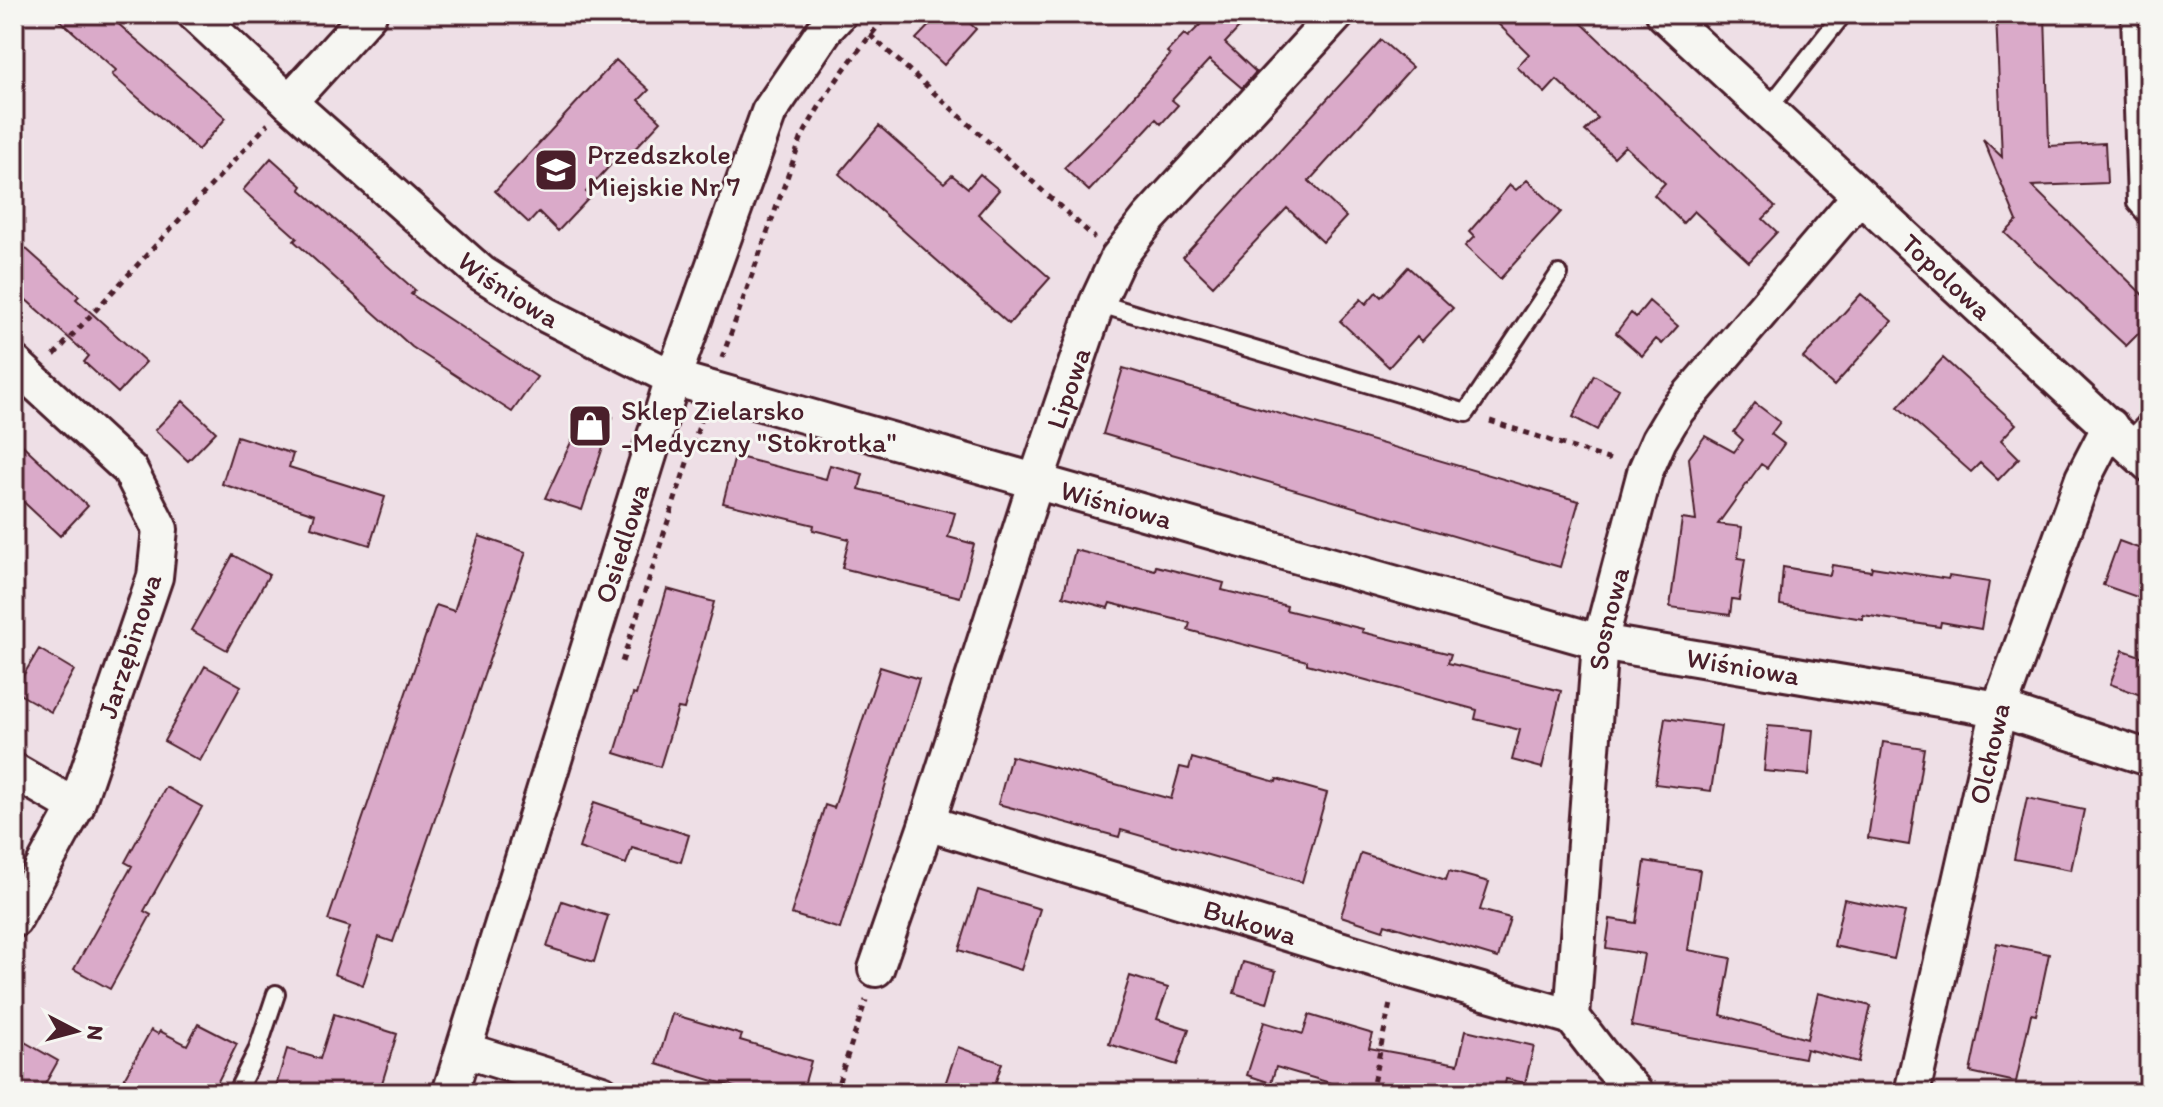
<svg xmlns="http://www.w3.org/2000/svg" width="2163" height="1107" font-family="Itim,sans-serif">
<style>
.building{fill:#daaac9;stroke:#4a1f2b;stroke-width:2}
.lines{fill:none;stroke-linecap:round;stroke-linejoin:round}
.lane-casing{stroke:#4a1f2b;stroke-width:22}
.street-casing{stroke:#4a1f2b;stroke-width:40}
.path{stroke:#4a1f2b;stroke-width:5;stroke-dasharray:6 6;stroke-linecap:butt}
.lane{stroke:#f6f6f2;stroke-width:16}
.street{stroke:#f6f6f2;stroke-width:34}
.labels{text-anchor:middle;stroke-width:6;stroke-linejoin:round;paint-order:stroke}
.poi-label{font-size:28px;fill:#4a1f2b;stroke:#f6f6f2;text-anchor:start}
.street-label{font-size:28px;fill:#4a1f2b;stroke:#f6f6f2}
</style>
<rect width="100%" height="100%" fill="#eedfe6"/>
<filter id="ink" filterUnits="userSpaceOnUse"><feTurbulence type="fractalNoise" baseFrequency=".0125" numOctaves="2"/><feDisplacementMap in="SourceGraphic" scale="16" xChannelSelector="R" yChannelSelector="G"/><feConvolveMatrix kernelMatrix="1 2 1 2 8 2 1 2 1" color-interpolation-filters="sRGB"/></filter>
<g filter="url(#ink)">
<!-- building -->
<path class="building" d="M53,14H107L226,118L198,150L112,75L116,70Z
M940,14H960L976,29L944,65L916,39Z
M1211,14H1252L1225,43L1256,72L1242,88L1209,60L1172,100L1178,105L1161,124L1156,119L1089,191L1064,168L1118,114L1170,55L1167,52L1184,34L1188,37Z
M1488,14H1572L1775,207L1763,219L1777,232L1749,262L1694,211L1683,223L1654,195L1665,183L1625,146L1614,157L1599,143L1585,131L1598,118L1557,80L1545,93L1517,67L1529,54Z
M1996,14H2045L2049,146L2105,143L2107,183L2032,186L2149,301V323L2126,346L2005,233L2017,221L1983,139L2002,157Z
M1381,40L1412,67L1309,181L1346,217L1323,242L1287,208L1213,286L1183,257Z
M616,60L649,90L639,100L661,121L629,155L624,150L586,192L591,196L558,231L539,212L529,223L495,191Z
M879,126L944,183L952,175L968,188L980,174L999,190L978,214L1050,278L1009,324L839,174Z
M271,158L302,186L300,189L415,290L411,294L537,377L512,412L412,347L294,241L297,238L243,190Z
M1527,180L1561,212L1500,279L1465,246L1474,237L1469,232L1510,185L1516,190Z
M14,238L79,296L76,299L146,362L118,393L84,362L89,356L14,289Z
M1408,267L1453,308L1422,341L1417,336L1389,367L1340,321L1361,299L1366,304L1376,292L1381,297Z
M1861,294L1892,321L1834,386L1803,358Z
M1649,301L1678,326L1662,344L1656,339L1642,356L1616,333L1631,313L1636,317Z
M1943,358L2016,424L2001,440L2019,458L1998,480L1980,463L1971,472L1898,407Z
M1123,368L1579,501L1560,567L1103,434Z
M1594,375L1619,389L1597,430L1573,417Z
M183,401L216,432L188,461L155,430Z
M1755,403L1780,422L1771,434L1784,444L1767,468L1761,464L1718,524L1742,527L1738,558L1745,559L1739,600L1732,599L1730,615L1670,607L1682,519L1696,521L1689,458L1705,436L1734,452L1743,440L1734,432Z
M587,408L613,417L582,510L545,498Z
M237,436L293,454L289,467L385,497L370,545L311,527L315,514L222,484Z
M14,437L88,506L60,536L14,493Z
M735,456L826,479L830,465L863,474L859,489L955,513L948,537L974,544L960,597L842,568L849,539L813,530L814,525L723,503Z
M479,536L526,552L393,942L379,937L363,985L334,974L350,927L328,920L436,605L454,611Z
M2119,541L2149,552V590L2143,588L2140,598L2103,585Z
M1075,550L1155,570L1156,566L1224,583L1222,590L1287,606L1286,610L1363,629L1362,632L1451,654L1448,663L1561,691L1542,768L1512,760L1520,730L1475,719L1477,710L1307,664V661L1188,630L1190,623L1110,603L1108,608L1063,596Z
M233,555L269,575L227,650L191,630Z
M1832,565L1871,571L1872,567L1948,579L1949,576L1989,582L1981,629L1941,622L1940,627L1863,615V619L1780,605L1783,567L1830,575Z
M667,589L714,602L684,709L678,708L660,767L615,753L633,694L636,695Z
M39,649L74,670L51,712L14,691Z
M2123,650L2149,659V698L2110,684Z
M205,666L241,686L200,761L164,741Z
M880,667L919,679L840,929L791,914L825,805L834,808Z
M1665,718L1721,726L1711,791L1655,784Z
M1768,726L1813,730L1809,775L1764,771Z
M1883,742L1924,748L1909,845L1868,838Z
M1011,756L1171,799L1180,767L1189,769L1192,758L1276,782L1277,779L1327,793L1302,882L1121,830L1119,837L998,804Z
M166,787L202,807L144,911L151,915L110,989L74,969L132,866L125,862Z
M2027,798L2084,810L2071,870L2014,859Z
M594,802L641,818V820L689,835L681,862L632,848L626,864L579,848Z
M1361,853L1446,880L1449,871L1489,882L1480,910L1510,918L1498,958L1385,924L1383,930L1341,916Z
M1645,861L1700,870L1688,950L1731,958L1721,1015L1807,1039L1818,993L1871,1006L1858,1062L1806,1049L1804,1058L1631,1026L1644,954L1606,948L1610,919L1636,923Z
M978,890L1040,909L1021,970L959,950Z
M1844,899L1905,912L1894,959L1834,946Z
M562,901L608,916L594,962L547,947Z
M1997,943L2049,954L2036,1015L2031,1014L2016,1082L1970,1072Z
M1243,962L1276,971L1267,1003L1234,993Z
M1130,976L1168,988L1157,1019L1189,1029L1177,1065L1109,1044Z
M334,1014L397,1034L379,1093H274L287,1049L320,1059Z
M672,1014L742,1035L740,1040L811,1061L802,1093H754L657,1064Z
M1309,1015L1373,1034L1369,1048L1458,1064L1466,1030L1534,1046L1525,1083L1506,1079L1503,1093H1390L1337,1085L1276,1067L1271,1083L1247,1075L1264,1022L1303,1034Z
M198,1024L237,1044L212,1093H116L151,1030L158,1034L160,1031L187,1045Z
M14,1036L58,1061L40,1093H14Z
M958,1047L1002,1063L992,1093H942Z"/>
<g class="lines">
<!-- lane casing -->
<g class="lane-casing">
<path id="lane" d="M2130,14L2136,203L2149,218
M1768,109L1843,14
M1097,303L1466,413L1559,274
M2127,443L2149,420
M236,1093L257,1051L276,994"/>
</g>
<!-- street casing -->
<g class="street-casing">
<g id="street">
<path id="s1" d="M195,14L289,102L481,273L547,315L673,378L1600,642L1999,709L2149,758"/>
<path id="s2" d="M1664,14L2149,464"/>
<path d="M289,102L369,14"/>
<path d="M14,363L130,470L160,529L155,577L76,807L14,920"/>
<path d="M14,771L76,807"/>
<path id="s3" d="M927,823L1398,967L1572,1017"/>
<path id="s4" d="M876,969L927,823L1036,481L1097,303L1118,258L1149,218L1337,14"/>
<path d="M464,1050L602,1093"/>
<path id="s5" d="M450,1093L673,378L769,112L826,28L839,14"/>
<path id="s6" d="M1636,1093L1602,1056L1572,1017L1600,642L1645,472L1659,440L1677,410L1859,197"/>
<path id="s7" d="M1912,1093L1999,709L2083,478L2110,426"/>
</g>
</g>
<!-- path -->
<path class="path" d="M870,35L1095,238
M54,355L268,124
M722,358L801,139C825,93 855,52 889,14
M1490,421L1614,461
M622,662L701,420
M835,1093L866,1000
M1371,1093L1391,999"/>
<!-- lane -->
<use href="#lane" class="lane"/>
<!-- street -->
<use href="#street" class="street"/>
</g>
</g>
<!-- icons -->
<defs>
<g id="school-square" transform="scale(2.3)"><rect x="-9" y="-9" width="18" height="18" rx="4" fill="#4a1f2b" stroke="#f6f6f2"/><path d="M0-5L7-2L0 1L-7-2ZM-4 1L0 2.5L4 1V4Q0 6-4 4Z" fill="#fff"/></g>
<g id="shop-square" transform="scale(2.3)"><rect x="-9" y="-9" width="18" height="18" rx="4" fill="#4a1f2b" stroke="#f6f6f2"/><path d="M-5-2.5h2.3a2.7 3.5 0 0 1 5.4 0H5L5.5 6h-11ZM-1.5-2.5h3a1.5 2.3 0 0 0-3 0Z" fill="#fff"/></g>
</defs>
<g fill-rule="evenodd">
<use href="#school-square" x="556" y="170"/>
<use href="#shop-square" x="590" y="426"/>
</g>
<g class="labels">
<!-- poi labels -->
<g class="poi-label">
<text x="587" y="164">Przedszkole<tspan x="587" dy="32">Miejskie Nr 7</tspan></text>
<text x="621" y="420">Sklep Zielarsko<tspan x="621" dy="32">-Medyczny "Stokrotka"</tspan></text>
</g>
<!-- street labels -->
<g class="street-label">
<text dy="10" stroke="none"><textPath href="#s2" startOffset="386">Topolowa</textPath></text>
<text dy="10" stroke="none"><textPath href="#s1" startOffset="418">Wiśniowa</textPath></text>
<text dy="10" stroke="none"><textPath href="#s4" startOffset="612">Lipowa</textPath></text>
<text dy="10" stroke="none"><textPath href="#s1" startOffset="1066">Wiśniowa</textPath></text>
<text dy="10" stroke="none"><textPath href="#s5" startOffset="576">Osiedlowa</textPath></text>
<text dy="10" stroke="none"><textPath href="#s6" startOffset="500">Sosnowa</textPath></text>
<text transform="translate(129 646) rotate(-72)" y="10">Jarzębinowa</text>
<text dy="10" stroke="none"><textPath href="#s1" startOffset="1714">Wiśniowa</textPath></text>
<text dy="10" stroke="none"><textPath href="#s7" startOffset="348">Olchowa</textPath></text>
<text dy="10" stroke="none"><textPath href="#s3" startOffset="338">Bukowa</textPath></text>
</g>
</g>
<!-- margin -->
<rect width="2163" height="1107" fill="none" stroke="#f6f6f2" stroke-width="48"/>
<rect x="24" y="24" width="2115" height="1059" fill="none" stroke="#4a1f2b" stroke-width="3" filter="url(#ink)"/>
<!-- north arrow -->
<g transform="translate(76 1031) rotate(96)" stroke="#f6f6f2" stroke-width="6" paint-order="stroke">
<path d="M0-6L14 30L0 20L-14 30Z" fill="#4a1f2b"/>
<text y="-12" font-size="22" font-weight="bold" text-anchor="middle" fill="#4a1f2b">N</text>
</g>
</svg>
